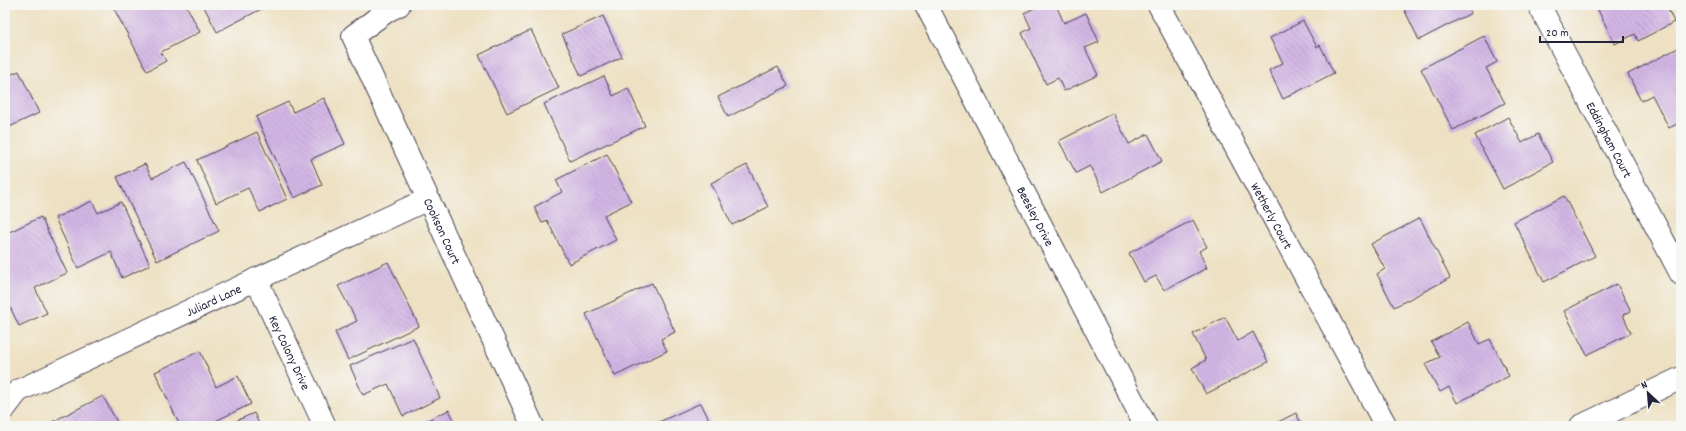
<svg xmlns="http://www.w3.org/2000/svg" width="1686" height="431" font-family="Dekko,sans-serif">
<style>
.building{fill:url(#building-back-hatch)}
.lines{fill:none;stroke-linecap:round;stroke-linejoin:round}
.minor-casing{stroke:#413f4f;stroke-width:24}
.minor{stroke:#fff;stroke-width:22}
.labels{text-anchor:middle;stroke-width:3;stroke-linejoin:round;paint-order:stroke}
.street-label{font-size:13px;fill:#22223b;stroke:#f6f6f2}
</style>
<defs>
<pattern id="building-back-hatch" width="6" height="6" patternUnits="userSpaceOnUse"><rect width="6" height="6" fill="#d2b5e4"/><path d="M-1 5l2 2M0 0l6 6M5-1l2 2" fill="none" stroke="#b49bc4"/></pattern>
</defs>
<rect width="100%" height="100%" fill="#f6f6f2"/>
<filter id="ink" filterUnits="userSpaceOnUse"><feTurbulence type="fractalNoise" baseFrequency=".025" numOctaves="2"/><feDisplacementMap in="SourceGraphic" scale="8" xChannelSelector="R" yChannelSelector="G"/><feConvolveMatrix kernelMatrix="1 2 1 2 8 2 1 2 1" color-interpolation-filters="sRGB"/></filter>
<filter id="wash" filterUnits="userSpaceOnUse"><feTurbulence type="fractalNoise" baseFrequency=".012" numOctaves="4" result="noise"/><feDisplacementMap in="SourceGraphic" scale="16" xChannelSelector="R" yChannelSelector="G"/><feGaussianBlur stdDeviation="0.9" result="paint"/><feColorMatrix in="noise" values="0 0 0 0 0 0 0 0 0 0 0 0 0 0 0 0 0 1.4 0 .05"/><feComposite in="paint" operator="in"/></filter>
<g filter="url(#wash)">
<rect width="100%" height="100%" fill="#eee1c3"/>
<g id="blocks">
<!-- building -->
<path class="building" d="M112,5H186L200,32L161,52L166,61L147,71Z
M203,5H269L217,32Z
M1041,5H1056L1064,23L1086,13L1099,42L1085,48L1098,75L1064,91L1058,78L1046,84L1022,33L1031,28L1024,13Z
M1402,5H1467L1471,13L1419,40Z
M1605,5H1666L1674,22L1638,41L1635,34L1615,44L1598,10L1606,6Z
M603,16L622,57L581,76L562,34Z
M1303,21L1317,47L1320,45L1334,73L1283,99L1269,70L1283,63L1270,38Z
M531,30L559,88L507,113L479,55Z
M1484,36L1497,62L1486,68L1505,103L1453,130L1421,69Z
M1680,47L1681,122L1669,128L1652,95L1641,101L1628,74Z
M778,67L788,86L728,117L718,97Z
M19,71L39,113L5,129V77Z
M604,76L613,96L628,88L645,126L570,161L544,104Z
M324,98L345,144L311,159L322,185L294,198L256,117L288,102L293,112Z
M1113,113L1129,144L1148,134L1162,161L1103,192L1090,166L1076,173L1059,141Z
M1508,117L1522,143L1538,134L1553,162L1503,189L1475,135Z
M257,132L287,199L260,212L248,188L216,203L197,160Z
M607,154L631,202L604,215L616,240L569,264L547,220L542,223L534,207L562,192L556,180Z
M186,162L219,231L157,261L117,177L145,164L152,178Z
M747,165L768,207L732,225L711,183Z
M1564,196L1595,256L1544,282L1514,222Z
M92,201L98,213L121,202L150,265L122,278L111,252L78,268L55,218Z
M41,217L67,273L35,288L47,313L19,326L5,296V234Z
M1420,218L1450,278L1394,307L1377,274L1385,269L1371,244Z
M1193,220L1207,247L1199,251L1207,268L1164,290L1156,276L1144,282L1129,253Z
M388,262L419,326L348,360L335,332L357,321L338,286Z
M652,283L675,332L661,339L667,351L615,376L586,314Z
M1617,284L1631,311L1623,315L1631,333L1587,355L1564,311Z
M1225,317L1238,341L1253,332L1268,362L1206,394L1192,368L1206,360L1193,334Z
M1468,322L1479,344L1490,339L1509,376L1457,403L1449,387L1440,392L1425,364L1440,357L1431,342Z
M413,338L440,398L403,416L388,384L363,395L350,366Z
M200,351L216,387L238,376L251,404L205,426H180L155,372Z
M103,396L119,426H52L50,423Z
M701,403L712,426H650Z
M449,410L457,426H415Z
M254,413L260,426H224Z
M1296,413L1302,426H1270Z
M1025,422L1027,426H1016Z"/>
</g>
</g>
<g filter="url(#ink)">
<use href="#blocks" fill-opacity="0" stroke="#413f4f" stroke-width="1"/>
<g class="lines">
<!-- minor casing -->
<g class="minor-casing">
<g id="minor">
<path id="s1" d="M399,5L387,11L353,36L533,426"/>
<path id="s2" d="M926,5L1146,426"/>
<path id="s3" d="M1159,5L1386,426"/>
<path id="s4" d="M1539,5L1681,274"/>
<path id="s5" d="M256,279L325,426"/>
<path id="s6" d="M5,408L18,391L428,199"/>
<path d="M1581,426L1681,378"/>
</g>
</g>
<!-- minor -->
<use href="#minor" class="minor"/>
</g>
</g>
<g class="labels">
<!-- street labels -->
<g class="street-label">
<text dy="5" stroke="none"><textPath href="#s4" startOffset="152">Eddingham Court</textPath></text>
<text dy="5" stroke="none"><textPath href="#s2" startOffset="238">Beesley Drive</textPath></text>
<text dy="5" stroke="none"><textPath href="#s3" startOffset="239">Wetherly Court</textPath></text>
<text dy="5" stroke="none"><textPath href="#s1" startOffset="270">Cookson Court</textPath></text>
<text dy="5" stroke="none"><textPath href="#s6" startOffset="237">Juliard Lane</textPath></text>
<text dy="5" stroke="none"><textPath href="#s5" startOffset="81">Key Colony Drive</textPath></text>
</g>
</g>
<!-- margin -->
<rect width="1686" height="431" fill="none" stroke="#f6f6f2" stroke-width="20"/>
<!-- north arrow -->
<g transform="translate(1648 393) rotate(334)" stroke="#f6f6f2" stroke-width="3" paint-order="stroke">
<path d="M0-3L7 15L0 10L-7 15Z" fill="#22223b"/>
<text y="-6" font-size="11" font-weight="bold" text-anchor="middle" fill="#22223b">N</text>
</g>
<!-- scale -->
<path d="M1540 36v6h83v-6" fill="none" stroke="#22223b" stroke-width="2"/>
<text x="1546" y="36" font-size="12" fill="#22223b" stroke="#f6f6f2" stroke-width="3" paint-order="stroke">20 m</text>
</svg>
